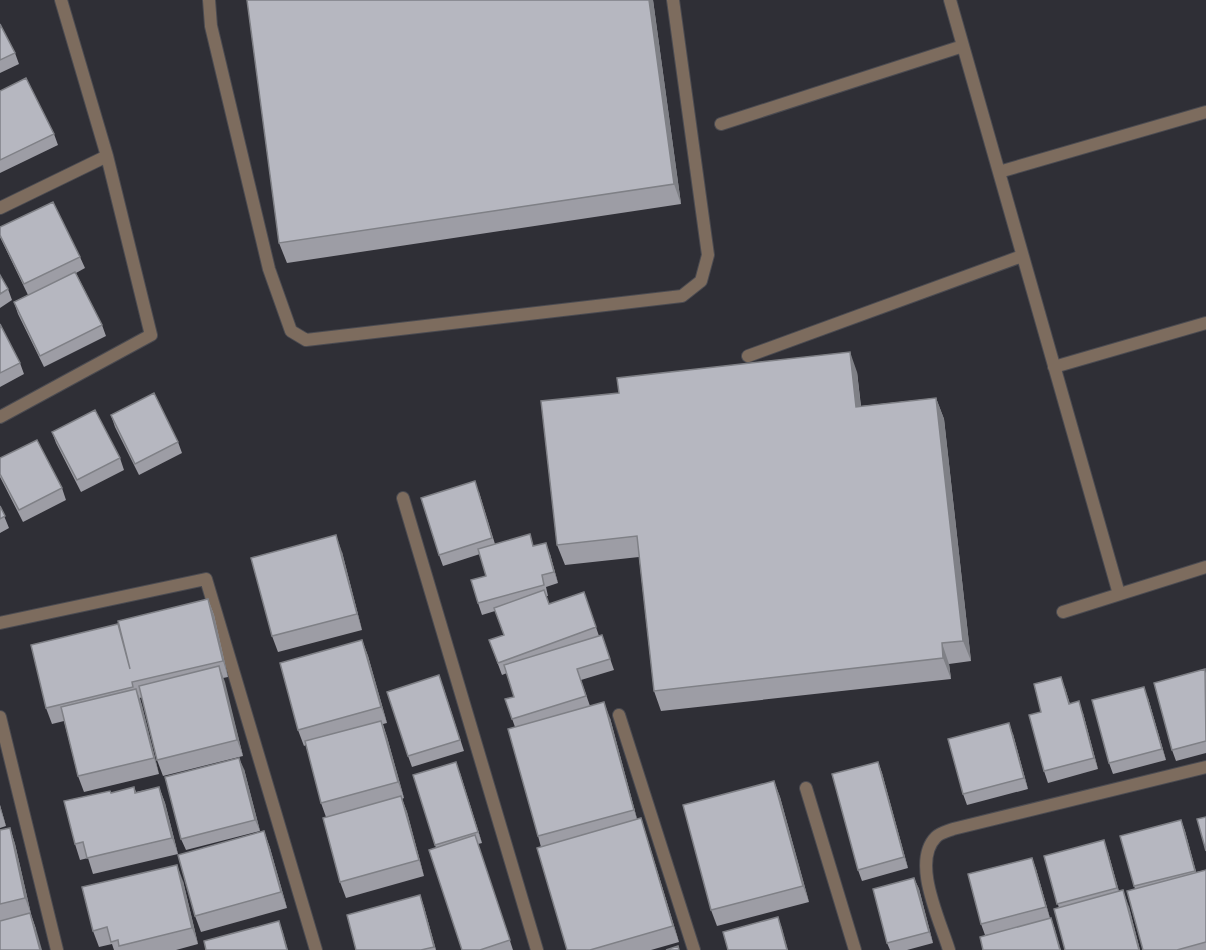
<svg xmlns="http://www.w3.org/2000/svg" width="1206" height="950" font-family="'Work Sans',sans-serif">
<style>
.lines{fill:none;stroke-linecap:round;stroke-linejoin:round}
.service-casing{stroke:#4b4b51;stroke-width:14}
.minor-casing{stroke:#4b4b51;stroke-width:14}
.service{stroke:#7d6c5e;stroke-width:12}
.minor{stroke:#7d6c5e;stroke-width:12}
.wall{fill:#9d9da5}
.shaded-wall{fill:#7f8086}
.building{fill:#b6b7c0;stroke:#7f8086;stroke-width:1.5}
</style>
<rect width="100%" height="100%" fill="#2f2f36"/>
<g class="lines">
<!-- service casing -->
<g class="service-casing">
<path id="service" d="M209,0L211,26L269,269L291,331L306,340L682,296L701,281L708,255L673,0"/>
</g>
<!-- minor casing -->
<g class="minor-casing">
<path id="minor" d="M950,0L1119,594
M721,124L963,46
M999,172L1206,112
M0,208L107,156
M748,356L1022,256
M1054,367L1206,323
M0,417L151,335L107,156L61,0
M403,498L537,950
M1063,612L1206,567
M0,623L206,579L316,950
M619,715L694,950
M0,717L57,950
M806,788L855,950
M949,950C940,920 911,862 936,837C940,833 948,831 953,829L1206,767"/>
</g>
<!-- service -->
<use href="#service" class="service"/>
<!-- minor -->
<use href="#minor" class="minor"/>
</g>
<!-- wall -->
<path class="wall" d="M653,0L681,204L287,263L279,243Z
M0,24L15,53L19,64L0,73Z
M0,91L54,134L58,145L0,173Z
M0,227L80,257L85,268L76,273L102,325L106,336L44,367L18,314L14,302L28,295L0,237Z
M0,275L8,289L12,300L0,308Z
M0,324L20,363L24,374L0,387Z
M857,372L861,406L936,398L944,419L971,661L949,664L951,679L661,711L654,691L639,557L565,565L557,545Z
M111,415L178,442L182,453L139,475L115,427Z
M52,432L120,458L124,470L81,492L56,443Z
M0,458L62,488L66,500L23,522L0,477Z
M479,492L495,544L534,546L550,554L558,583L546,587L548,596H546L549,604L584,592L599,636L602,635L614,670L581,680L590,706L610,718L637,819L641,818L646,834L679,942L651,950H567L541,847L538,836L515,727L505,699L514,697L507,673L502,675L489,640L504,635L495,611L482,615L478,603L486,576L480,554L443,566L439,555Z
M0,506L9,528L0,533Z
M342,552L362,630L278,652L272,636Z
M208,599L214,615L228,677L223,678L243,756L163,776L157,760L142,697L140,698L159,774L84,792L78,776L64,721L52,724L46,708L118,624L122,635Z
M362,640L368,656L387,723L383,724L387,737L404,798L402,799L407,812L424,876L346,898L340,882L326,817L321,803L306,745L304,746L298,730Z
M1206,671V753L1176,761L1172,750Z
M443,686L464,751L412,767L408,756Z
M1065,688L1070,704L1083,713L1098,769L1048,783L1044,771L1041,712Z
M1148,698L1166,760L1113,774L1109,763Z
M1013,734L1028,789L967,805L963,794Z
M878,762L882,773L908,868L862,881L858,870Z
M244,769L260,831L186,850L181,839Z
M460,773L482,843L478,844L513,950H462L436,848L413,775Z
M774,781L780,797L809,902L717,926L711,910Z
M134,787L136,792L159,787L165,803L178,854L93,874L88,858L80,860L75,844L111,793Z
M0,805L6,826L0,828Z
M1181,820L1185,831L1196,872L1206,870V950H1143L1135,889L1120,836Z
M10,828L15,844L31,914L36,929L0,950V830Z
M264,831L270,848L287,908L201,932L195,916Z
M1108,852L1119,891L1129,907L1140,950H1065L1059,908L1044,856Z
M1032,858L1036,869L1050,918L1055,929L985,935L981,924Z
M914,878L919,889L933,943L907,950H890L887,943Z
M183,881L198,944L176,950H114L112,944L99,947L93,931Z
M420,895L424,907L436,950H356Z"/>
<!-- shaded-wall -->
<path class="shaded-wall" d="M649,0H653L681,204L674,184Z
M850,352L857,372L863,427L856,407Z
M936,398L944,419L971,661L963,641Z
M336,535L342,552L362,630L357,614Z
M546,543L550,554L558,583L554,572Z
M208,599L214,615L228,677L223,661Z
M362,640L368,656L387,723L381,707Z
M942,643L949,664L951,679L943,658Z
M219,666L225,682L243,756L237,740Z
M1061,677L1065,688L1073,716L1069,704Z
M1144,687L1148,698L1166,760L1162,749Z
M136,689L142,705L159,774L154,758Z
M1079,701L1083,713L1098,769L1094,758Z
M604,702L610,718L639,826L634,810Z
M381,721L387,737L404,798L398,782Z
M1009,723L1013,734L1028,789L1024,778Z
M239,758L244,769L260,831L255,820Z
M456,762L460,773L482,843L478,832Z
M878,762L882,773L908,868L904,857Z
M774,781L780,797L809,902L803,886Z
M159,787L165,803L178,854L172,838Z
M401,796L407,812L424,876L419,860Z
M0,805L6,826L0,809Z
M641,818L646,834L679,942L673,926Z
M1181,820L1185,831L1199,882L1195,871Z
M10,828L15,844L31,914L25,898Z
M264,831L270,848L287,908L281,892Z
M1104,840L1108,852L1121,899L1117,888Z
M1032,858L1036,869L1050,918L1046,907Z
M177,865L183,881L198,944L192,928Z
M914,878L919,889L933,943L929,932Z
M1123,890L1129,907L1140,950H1139Z
M420,895L424,907L436,950L434,947Z
M30,913L36,929L42,950H40Z
M778,917L782,928L788,950H787Z
M1051,918L1055,929L1061,950H1060Z
M279,921L283,932L288,950H287Z"/>
<!-- building -->
<path class="building" d="M247,0H649L674,184L279,243Z
M0,24L15,53L0,60Z
M26,78L54,134L0,160V91Z
M53,202L80,257L24,284L0,235V227Z
M75,272L102,325L40,356L14,302Z
M0,275L8,289L0,294Z
M0,324L20,363L0,373Z
M850,352L856,407L936,398L963,641L942,643L943,658L654,691L637,536L557,545L541,401L619,393L617,378Z
M154,393L178,442L135,464L111,415Z
M95,410L120,458L77,480L52,432Z
M37,440L62,488L19,510L0,474V458Z
M475,481L492,538L439,555L421,498Z
M0,506L5,516L0,519Z
M530,534L533,546L546,543L554,572L542,575L544,585L478,603L471,580L486,576L478,549Z
M336,535L357,614L272,636L251,558Z
M544,590L549,604L584,592L596,627L498,663L489,640L504,635L494,608Z
M208,599L223,661L132,682L133,687L46,708L31,645L118,624L130,669L118,621Z
M602,635L610,659L577,669L586,696L512,719L505,699L514,697L504,665Z
M362,640L381,707L298,730L280,663Z
M219,666L237,740L157,760L139,686Z
M1205,669L1206,741L1172,750L1154,683Z
M439,675L460,740L408,756L387,692Z
M1061,677L1069,704L1079,701L1094,758L1044,771L1029,715L1041,712L1034,684Z
M1144,687L1162,749L1109,763L1092,700Z
M136,689L154,758L78,776L61,707Z
M604,702L634,810L538,836L508,729Z
M381,721L398,782L321,803L305,741Z
M1009,723L1024,778L963,794L948,739Z
M239,758L255,820L181,839L165,777Z
M456,762L478,832L435,845L413,775Z
M878,762L904,857L858,870L832,774Z
M774,781L803,886L711,910L683,805Z
M134,787L135,793L159,787L172,838L87,858L83,842L75,844L64,801L110,791L111,793Z
M401,796L419,860L340,882L323,818Z
M1206,817V851L1197,819Z
M641,818L673,926L590,950H567L537,848Z
M1181,820L1195,871L1134,886L1120,836Z
M10,828L25,898L0,904V830Z
M264,831L281,892L195,916L178,855Z
M475,835L510,940L480,950H462L429,850Z
M1104,840L1117,888L1057,904L1044,856Z
M1032,858L1046,907L981,924L968,874Z
M177,865L192,928L119,946L118,940L111,942L107,927L93,931L82,887Z
M1206,870V942L1177,950H1143L1127,891Z
M914,878L929,932L887,943L873,889Z
M1123,890L1139,950H1065L1054,909Z
M420,895L434,947L421,950H356L347,915Z
M30,913L40,950H0V921Z
M778,917L787,950H728L723,932Z
M1051,918L1060,950H983L980,937Z
M279,921L287,950H206L204,941Z
M678,946L679,950H666Z"/>
</svg>
